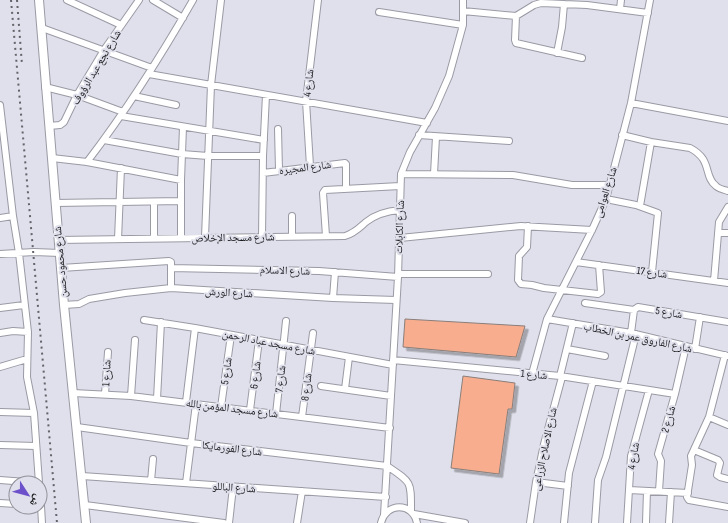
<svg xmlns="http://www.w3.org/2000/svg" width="728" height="523" font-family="'Sofia Sans Condensed','Noto Naskh Arabic',sans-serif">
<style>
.building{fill:#f7ad8e;stroke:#8a7e7a;filter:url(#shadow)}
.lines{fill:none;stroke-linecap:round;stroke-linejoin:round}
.street-casing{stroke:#9a9aa5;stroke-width:8}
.secondary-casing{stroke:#9a9aa5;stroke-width:10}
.street{stroke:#fff;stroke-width:6}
.secondary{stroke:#fff;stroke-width:8}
.rail{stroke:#636369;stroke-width:2;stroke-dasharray:2 4;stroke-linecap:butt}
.labels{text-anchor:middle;stroke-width:4;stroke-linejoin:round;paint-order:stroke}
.street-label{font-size:11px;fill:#1a1a1e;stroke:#e0e0ec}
</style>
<defs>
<filter id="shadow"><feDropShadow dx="3.5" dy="3.5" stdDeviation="0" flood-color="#0004"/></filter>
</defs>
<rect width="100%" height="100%" fill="#e0e0ec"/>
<!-- building -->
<path class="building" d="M405,319L525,326L516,357L403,347Z
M463,376L515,383L512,409H508L499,474L451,468Z"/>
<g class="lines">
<!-- street casing -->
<g class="street-casing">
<path id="street" d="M67,0L121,25
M153,0L183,18
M620,9L621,0
M463,11L516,16L534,5L541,3L587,5L648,13
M379,12L463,25
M516,16L515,40L516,43L582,58
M42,28L152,68
M557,53L562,27L564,4
M149,74C242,90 335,106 427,123
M45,87L77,95L123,112
M134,96L176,105
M631,103L728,121
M0,105L13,216L19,253L28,332L27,377L34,413L39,483
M121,116L264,140
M49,126L60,125L64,122L77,95L104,50L139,0
M278,129L279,170
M419,135L509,141
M622,135L651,142L690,148C713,160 703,176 716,186C719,189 724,190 728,191
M104,140L182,154L208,156H263
M52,158L87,162L181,180
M87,162C126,111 161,56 193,0
M310,166L306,101L318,0
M263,173L345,163L346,164V189
M401,174L513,175L572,185H609
M434,174L436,137
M606,199L636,205L658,213L652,272
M55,203L181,201
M640,206L651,142
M292,216V236
M0,218L13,216
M528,226L527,247L519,256L518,280L521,284L532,285L544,288L598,294L601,292L599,265
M718,233H728
M326,236L323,193L325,190L400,186
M181,237V180L183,127
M205,237L211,85L221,0
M262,237L263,156L266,95
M154,238V202
M400,238L521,226L592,230
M118,239L121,168
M58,240L345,236C355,233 359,228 366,222C376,214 388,211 400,210
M0,254L34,252L60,253
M576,262L728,283
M61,268L169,261L171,262V288
M171,268L319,271L398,277
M398,274H488
M714,281L719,222L728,207
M333,298L335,272
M585,303L634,310
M64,305L79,304L89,299L125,293L171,288L333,298L396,300
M0,308L24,305
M547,319L631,333L728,356
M144,320L195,328L393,365
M0,333L13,331L28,332
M631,333L634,310L638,307L728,322
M567,349L605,356
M695,349L700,317
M725,355L709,417L691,456L692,465L687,497L689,500L728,507
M393,360L560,376L675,394
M0,367L27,359
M532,374L547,319L592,230L606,199L631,103L650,0
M560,376L573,323
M321,386L391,396
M345,389L349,357
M73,393L131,396L390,428
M105,394L108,352
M131,396L135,340
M157,399L161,322
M186,402L195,328
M221,407L231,335
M250,410L259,340
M0,412L34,413
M276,414L286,321
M302,417L313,333
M709,417L728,425
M77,427L191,443L387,466C412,483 411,481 411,511
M0,445L36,446
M694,450L718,460L720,463L717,475L720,477L728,479
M82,476L386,497
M0,480L39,483
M151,481L153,459
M536,482L568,486
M186,483L196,404
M40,489L42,523
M629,490L688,493
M659,491L661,461L658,454L675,394L686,346
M0,503L16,504
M85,505L224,523
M414,514L465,523
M384,515L398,277L401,174L410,152L435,108L449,76L463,25V0
M229,523L233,487
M297,523L302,491
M381,523C386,502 413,502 417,523
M530,523L536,482L544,444L562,377
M564,523L569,473L593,381
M595,523L598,480L606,457L636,334
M627,523L631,456L649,390
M646,523L647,491
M669,523L671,492"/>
</g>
<!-- secondary casing -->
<g class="secondary-casing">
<path id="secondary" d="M39,0L64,305L86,523"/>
</g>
<!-- street -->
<use href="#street" class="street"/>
<!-- secondary -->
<use href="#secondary" class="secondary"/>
<!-- rail -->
<path class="rail" d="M11,0L57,523
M17,0L22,65"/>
</g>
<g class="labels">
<!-- street labels -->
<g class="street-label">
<text transform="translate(96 67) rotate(-59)" y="4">شارع نجع عبد الرؤوف</text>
<text transform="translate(308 83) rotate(-84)" y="4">شارع 4</text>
<text transform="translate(305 167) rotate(-7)" y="4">شارع المجيره</text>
<text transform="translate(605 192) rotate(-72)" y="4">شارع العوامى</text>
<text transform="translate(399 227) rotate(-88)" y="4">شارع الكابلات</text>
<text transform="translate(233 237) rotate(-1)" y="4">شارع مسجد الإخلاص</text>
<text transform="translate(60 262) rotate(-95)" y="4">شارع محمود حسن</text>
<text transform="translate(285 270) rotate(2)" y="4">شارع الاسلام</text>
<text transform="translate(652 272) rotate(8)" y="4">شارع 17</text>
<text transform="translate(229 292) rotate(3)" y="4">شارع الورش</text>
<text transform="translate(669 312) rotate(9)" y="4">شارع 5</text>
<text transform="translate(638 337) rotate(12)" y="4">شارع الفاروق عمر بن الخطاب</text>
<text transform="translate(269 342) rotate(11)" y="4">شارع مسجد عباد الرحمن</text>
<text transform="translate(226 371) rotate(-82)" y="4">شارع 5</text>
<text transform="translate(106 373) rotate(-87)" y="4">شارع 1</text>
<text transform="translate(534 374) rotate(5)" y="4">شارع 1</text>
<text transform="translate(255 375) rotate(-83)" y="4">شارع 6</text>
<text transform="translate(280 379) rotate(-84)" y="4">شارع 7</text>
<text transform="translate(306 387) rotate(-83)" y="4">شارع 8</text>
<text transform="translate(232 408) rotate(7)" y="4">شارع مسجد المؤمن بالله</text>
<text transform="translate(668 419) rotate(-74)" y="4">شارع 2</text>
<text transform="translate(232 448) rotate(7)" y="4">شارع الفورمايكا</text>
<text transform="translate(544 449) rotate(-78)" y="4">شارع الاصلاح الزراعى</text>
<text transform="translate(633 456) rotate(-81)" y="4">شارع 4</text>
<text transform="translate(234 487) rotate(4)" y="4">شارع الباللو</text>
</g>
</g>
<!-- north arrow -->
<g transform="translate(28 495) rotate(126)"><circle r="19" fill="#e0e0ec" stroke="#91919a"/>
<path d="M0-3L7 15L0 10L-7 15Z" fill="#6d51ca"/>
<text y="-6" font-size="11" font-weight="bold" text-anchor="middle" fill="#1a1a1e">ش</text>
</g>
</svg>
